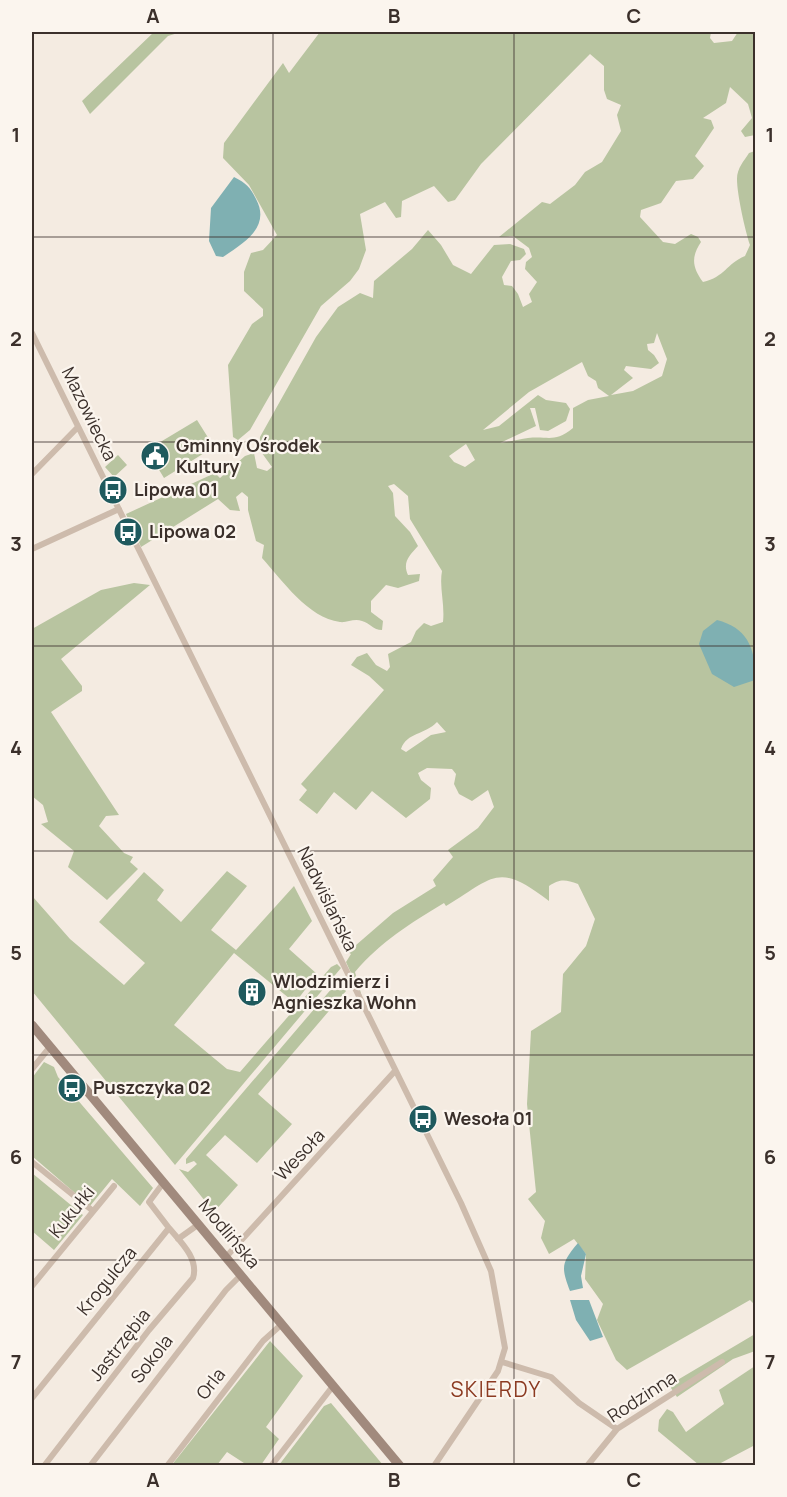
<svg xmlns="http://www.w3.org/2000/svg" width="787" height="1497" font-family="Manrope,sans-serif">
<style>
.green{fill:#b8c4a0;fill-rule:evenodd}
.water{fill:#7fb0b2}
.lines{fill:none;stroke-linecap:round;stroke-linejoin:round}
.street{stroke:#cdbbac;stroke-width:6}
.secondary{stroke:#a18a7d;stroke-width:9}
.grid{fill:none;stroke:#3b302b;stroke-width:1.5;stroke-opacity:0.55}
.labels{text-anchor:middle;stroke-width:4.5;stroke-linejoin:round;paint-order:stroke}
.street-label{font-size:18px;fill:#3b302b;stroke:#fbf5ee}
.poi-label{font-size:18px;font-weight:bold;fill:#3b302b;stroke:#fbf5ee;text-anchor:start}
.quarter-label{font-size:21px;letter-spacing:1.5px;fill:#8c3b22;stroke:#fbf5ee}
.neatline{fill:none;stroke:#3b302b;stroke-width:2}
.grid-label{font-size:20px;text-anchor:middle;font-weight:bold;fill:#3b302b}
</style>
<rect width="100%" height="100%" fill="#f4ebe1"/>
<!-- green -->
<path class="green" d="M154,32H181L168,36L90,114L82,101Z
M320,32H711L710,38L714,43L732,41L738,32H755V135L745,137L741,131L752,118L748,104L730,87L726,103L703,118L711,120L714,128L695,156L704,166L693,179L676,181L661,203L641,210L640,217L663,242L675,244L691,234L698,237L701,242C691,257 692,267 703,282C725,277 726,264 745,256L750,245C745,230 737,194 737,179C737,168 744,161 749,153L755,151V1305L750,1300L627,1370L616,1360L597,1320L603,1304L585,1279L586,1254L574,1239L549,1254L541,1238L545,1221L528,1199L536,1192L527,1104L531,1031L561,1012L563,974L586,946L595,919L578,884C566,880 561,878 549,886V901C498,862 495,876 446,906L444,903C411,923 380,942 355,972L362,997L346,962L351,954L348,952L393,913L436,886L433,880L453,857L448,850L478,828L494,807L488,790L472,801L459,794L454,784L456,774L452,769L427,768L418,773L421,780L431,788L430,799L406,818L372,791L356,810L334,792L317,814L299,800L307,790L301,784L384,690L369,676L351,665L357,657L367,653L376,665L387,671L390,667L388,654L411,642L416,631L424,623L431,626L443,622C445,604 439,587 442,571L410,519L408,496L394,484L388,486L393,493L395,516L410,532L418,546C410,555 402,562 408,575L420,574L419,581L398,588L386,585L371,601V612L383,621L382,630C373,630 370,623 362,621C354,618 347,623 340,622C308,618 282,580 262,558L264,545L256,541L248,510V497L242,492L236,497L240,511L230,510L218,499L141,547L126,514L215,473L220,478L245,456L254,453L257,468L267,471L272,467L259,449L260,437L316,337L338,307L360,293L373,298L374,281L412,249L428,230L441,245L453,265L471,274L494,245L510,244L524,249L526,254L520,260L511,261L502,277L504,285L512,286L518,294L523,307L532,302L529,294L537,282L525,269L526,262L532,257L529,248L513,236L499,237L542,202L550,204L575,185L585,172L602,162L621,131L617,115L621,105L607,99L604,90V66L590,54L481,164L455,200L448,202L434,186L402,201L401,217L396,218L385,202L360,214L366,250L359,269L350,281L321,306L250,430L238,440L233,437L228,365L252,324L263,316V309L244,291V272L251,253L263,250L277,235L249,185L223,158L224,143L283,63L289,73ZM657,333L667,359L662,376L633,391L611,395L633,378L624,370L626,366L651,369L659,363L654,355L648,350L647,344L654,343ZM582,362L588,376L596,381L598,388L609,396L588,400L573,408V428C554,443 550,436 528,438C519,439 509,442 500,443L536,426L530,408H535L540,430L548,431L566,421L570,409L566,403L546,400L538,395L499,426L483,430L529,392ZM466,444L475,460L465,467L454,462L449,456ZM437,722L446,732L431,735L406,752L401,749C407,732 425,735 437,722Z
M197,420L214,447L164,478L147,450Z
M118,455L127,465L114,477L105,467Z
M134,583L150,585L61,659L82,686V691L51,712L119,815L106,816L99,826L124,853L133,857L130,862L138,869L107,900L68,867L74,851L41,824L48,822L43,805L32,796V629L101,590Z
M227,871L247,886L211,930L236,950L294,886L312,921L289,949L317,974L295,1003L234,953L174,1025L227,1069L240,1072L331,967L337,964L341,968L175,1165L32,991V899L33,897L70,939L124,985L145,963L99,922L144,872L164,890L157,900L181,922Z
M346,979L343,986L346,991L258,1094L292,1124L257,1163L225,1135L206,1155L238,1185L214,1212L179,1169L188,1172L197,1164L194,1161L186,1164V1159L339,980Z
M44,1062L54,1067L58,1077L153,1188L140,1206L112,1179L90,1206L32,1156V1078Z
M32,1173L83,1215L54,1250L32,1231Z
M755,1334V1351L733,1359L677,1397L669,1385Z
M270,1341L303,1376L266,1427L279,1439L261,1465H247L227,1452L217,1465L171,1466Z
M755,1366V1445L717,1465H699L658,1431L659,1420L667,1409L673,1412L686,1432L724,1404L719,1390Z
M331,1403L383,1465H279L324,1406Z"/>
<!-- water -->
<path class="water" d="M234,177C246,183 250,187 256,199C271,227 244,243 223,257L216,256L209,241L211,208Z
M717,620C748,628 756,649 755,680L734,687L712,674L699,644L703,631Z
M578,1243L586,1254L581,1276L583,1288L570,1291C561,1267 561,1263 578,1243Z
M570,1300H589L603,1337L590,1341L576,1320Z"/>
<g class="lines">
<!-- street -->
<path class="street" d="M32,333L461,1203L491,1271L505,1348L498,1371L434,1466
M32,474L78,427
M32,549L119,509
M32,1069L50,1047
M32,1162L93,1211
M178,1239L199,1224
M226,1257L395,1071
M32,1286L114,1186
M502,1362L551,1377L579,1403L617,1429
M32,1398L169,1228L149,1202L164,1182
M44,1466L149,1330L193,1278C199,1259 181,1242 169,1228
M90,1466L226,1290L241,1275
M167,1466L263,1341L282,1324
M271,1466L333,1386
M587,1466L617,1429L722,1362"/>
<!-- secondary -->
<path class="secondary" d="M32,1025L400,1466"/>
</g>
<!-- grid -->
<path class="grid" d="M273,32V1466M514,32V1466M32,237H756M32,442H756M32,646H756M32,851H756M32,1055H756M32,1260H756"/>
<!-- icons -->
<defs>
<g id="civic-disc" transform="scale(1.5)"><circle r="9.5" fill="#1f5a5e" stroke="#fbf5ee"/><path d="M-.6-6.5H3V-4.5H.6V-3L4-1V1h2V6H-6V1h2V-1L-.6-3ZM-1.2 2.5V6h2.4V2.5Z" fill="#fff"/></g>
<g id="bus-disc" transform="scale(1.5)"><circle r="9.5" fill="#1f5a5e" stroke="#fbf5ee"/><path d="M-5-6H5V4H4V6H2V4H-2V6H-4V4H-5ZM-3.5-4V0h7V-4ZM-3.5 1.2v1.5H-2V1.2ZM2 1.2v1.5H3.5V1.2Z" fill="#fff"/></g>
<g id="building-disc" transform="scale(1.5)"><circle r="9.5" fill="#1f5a5e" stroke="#fbf5ee"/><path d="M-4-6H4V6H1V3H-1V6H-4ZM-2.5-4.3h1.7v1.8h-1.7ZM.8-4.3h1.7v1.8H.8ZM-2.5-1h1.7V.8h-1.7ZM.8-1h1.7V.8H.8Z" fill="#fff"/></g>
</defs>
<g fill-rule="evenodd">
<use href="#civic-disc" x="155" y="456"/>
<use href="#bus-disc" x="113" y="490"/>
<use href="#bus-disc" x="128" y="532"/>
<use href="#building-disc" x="252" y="992"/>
<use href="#bus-disc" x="72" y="1088"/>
<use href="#bus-disc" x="423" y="1119"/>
</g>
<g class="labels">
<!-- street labels -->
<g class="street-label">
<text transform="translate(89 414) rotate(64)" y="6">Mazowiecka</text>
<text transform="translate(327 899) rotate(64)" y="6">Nadwiślańska</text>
<text transform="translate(300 1155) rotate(-47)" y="6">Wesoła</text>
<text transform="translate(72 1212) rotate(-51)" y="6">Kukułki</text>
<text transform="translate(229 1234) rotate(50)" y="6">Modlińska</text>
<text transform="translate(107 1281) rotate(-51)" y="6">Krogulcza</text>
<text transform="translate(120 1345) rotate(-52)" y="6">Jastrzębia</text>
<text transform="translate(152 1359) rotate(-52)" y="6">Sokola</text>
<text transform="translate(211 1384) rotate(-52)" y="6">Orla</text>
<text transform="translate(642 1397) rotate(-33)" y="6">Rodzinna</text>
</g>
<!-- poi labels -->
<g class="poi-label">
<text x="176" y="452">Gminny Ośrodek<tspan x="176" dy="21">Kultury</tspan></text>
<text x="134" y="496">Lipowa 01</text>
<text x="149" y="538">Lipowa 02</text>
<text x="273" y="988">Wlodzimierz i<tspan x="273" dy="21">Agnieszka Wohn</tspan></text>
<text x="93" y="1094">Puszczyka 02</text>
<text x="444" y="1125">Wesoła 01</text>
</g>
<!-- quarter labels -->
<g class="quarter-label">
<text x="496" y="1397">SKIERDY</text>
</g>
</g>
<!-- border -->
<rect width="787" height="1497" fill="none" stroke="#fbf5ee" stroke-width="66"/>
<rect x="33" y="33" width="721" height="1431" class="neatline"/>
<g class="grid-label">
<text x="153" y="23">A</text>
<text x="394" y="23">B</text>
<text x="634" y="23">C</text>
<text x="16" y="142">1</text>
<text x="770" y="142">1</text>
<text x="16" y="346">2</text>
<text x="770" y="346">2</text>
<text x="16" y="551">3</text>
<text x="770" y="551">3</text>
<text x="16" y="755">4</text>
<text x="770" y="755">4</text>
<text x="16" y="960">5</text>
<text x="770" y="960">5</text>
<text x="16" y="1164">6</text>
<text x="770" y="1164">6</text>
<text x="16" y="1369">7</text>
<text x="770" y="1369">7</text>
<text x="153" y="1487">A</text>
<text x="394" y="1487">B</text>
<text x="634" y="1487">C</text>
</g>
</svg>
